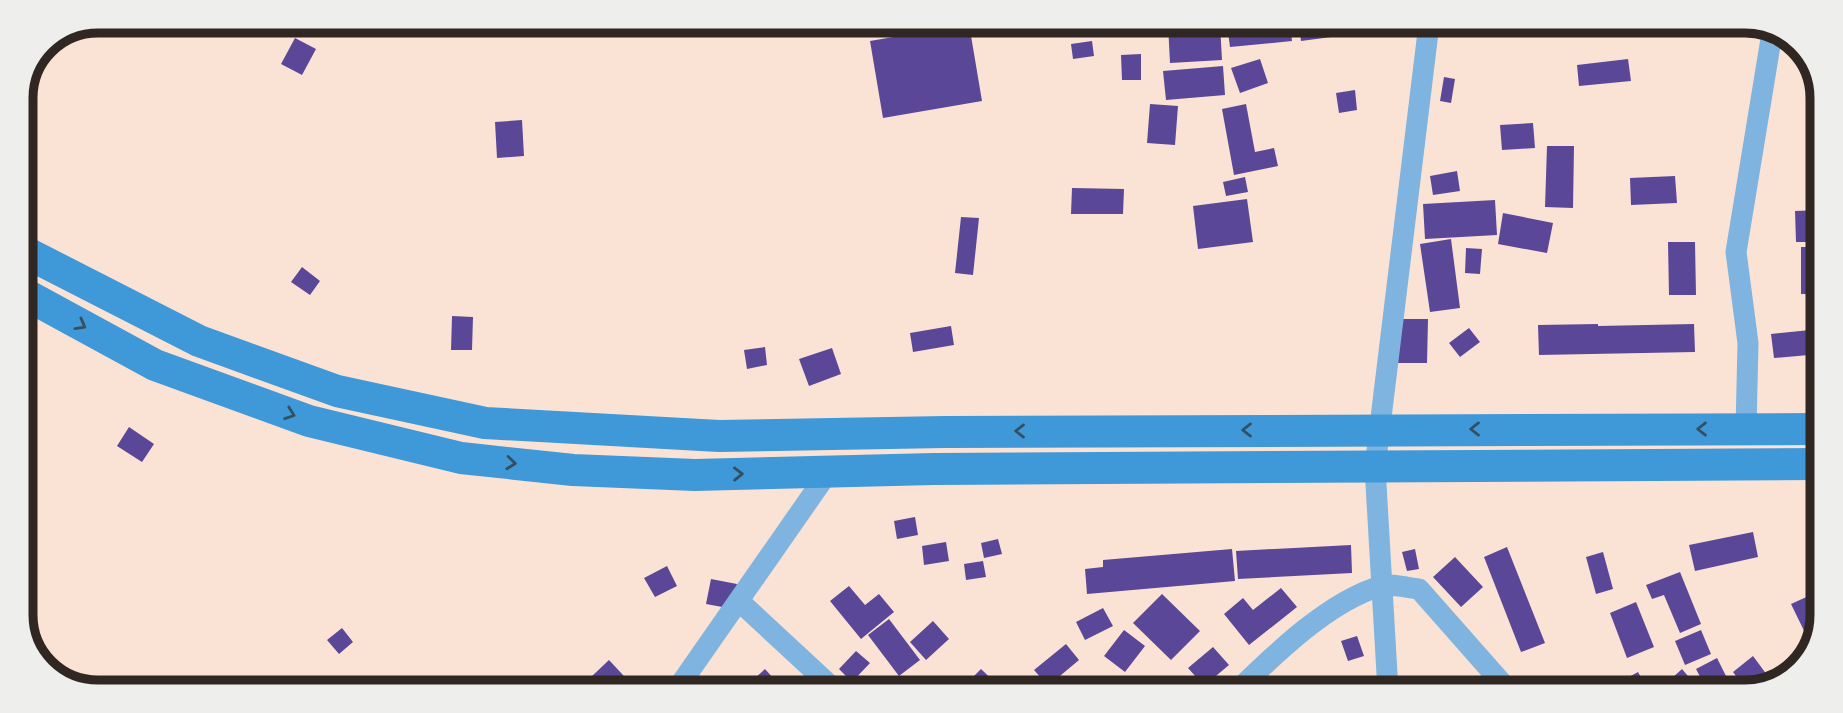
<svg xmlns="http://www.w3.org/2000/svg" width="1843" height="713" font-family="'Archivo Narrow',sans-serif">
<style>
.building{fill:#5b4798}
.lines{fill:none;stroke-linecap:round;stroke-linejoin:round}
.street{stroke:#7eb4df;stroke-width:21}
.secondary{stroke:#3f98d8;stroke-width:32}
.oneway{stroke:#354f62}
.rim{fill:none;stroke:#302722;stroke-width:9}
</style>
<rect width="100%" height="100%" fill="#fae3d5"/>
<!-- building -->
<path class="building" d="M969,24L982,101L883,118L870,41Z
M1168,24H1220L1222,60L1170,63Z
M1227,24H1290L1292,41L1230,47Z
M1299,24H1361L1362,33L1301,41Z
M295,38L316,49L302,75L281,64Z
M1092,41L1094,56L1073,59L1071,44Z
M1141,54V80H1122L1121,55Z
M1260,59L1268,83L1240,93L1231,68Z
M1628,59L1631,81L1579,86L1577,65Z
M1223,66L1225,95L1166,100L1163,71Z
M1444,77L1455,79L1451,103L1440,101Z
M1355,90L1357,110L1339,113L1336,93Z
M1150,104L1178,106L1175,145L1147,143Z
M1246,104L1255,152L1274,148L1278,166L1234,175L1222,109Z
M522,120L524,156L497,158L495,122Z
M1533,123L1535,148L1502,150L1500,125Z
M1547,146H1574L1573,208L1545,207Z
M1457,171L1460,191L1433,195L1430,176Z
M1675,176L1677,203L1631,205L1630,178Z
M1245,177L1248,192L1226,196L1223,182Z
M1072,188L1124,189L1123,214H1071Z
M1247,199L1253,242L1198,249L1193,206Z
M1495,200L1497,235L1425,239L1423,204Z
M1821,210V242H1796L1795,211Z
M1503,213L1553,223L1547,253L1498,244Z
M961,217L979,218L973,275L955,273Z
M1451,239L1460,308L1430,312L1420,244Z
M1668,242H1695L1696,295H1669Z
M1801,247H1821L1820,294H1801Z
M1466,248L1482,249L1480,274L1465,273Z
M302,267L320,281L310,295L291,282Z
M452,316L473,317L472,350H451Z
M1397,319H1428L1427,363H1397Z
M1598,324V326L1694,324L1695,352L1539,355L1538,325Z
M951,326L954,345L913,352L910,333Z
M1469,328L1480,342L1460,357L1449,343Z
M1820,329V354L1774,358L1771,334Z
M765,347L767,365L747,369L744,350Z
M832,348L841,374L809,386L799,359Z
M129,427L154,444L142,462L117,446Z
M915,517L918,535L897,539L894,521Z
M1753,532L1758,557L1695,571L1689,545Z
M998,539L1002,554L984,558L981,543Z
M946,542L949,561L924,565L922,546Z
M1351,545L1352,573L1238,579L1236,551Z
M1507,547L1545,643L1521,652L1484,557Z
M1232,549L1235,581L1087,594L1085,569L1103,567V560Z
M1415,549L1419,569L1407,571L1402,552Z
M1603,552L1613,589L1596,594L1586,557Z
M1455,557L1483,587L1461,607L1433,577Z
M983,561L986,577L966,580L964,564Z
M667,566L677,586L655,597L644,578Z
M1680,572L1701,624L1680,633L1664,595L1652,599L1646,585Z
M711,579L737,584L733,609L706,604Z
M849,586L865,605L879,594L894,612L861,639L830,601Z
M1281,588L1297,607L1249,645L1224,614L1243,598L1253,610Z
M1162,594L1200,631L1171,660L1133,623Z
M1813,594L1818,604V640L1803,661L1799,653L1812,647L1791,604Z
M1636,602L1654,647L1627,658L1610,613Z
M1103,608L1113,626L1085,640L1076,622Z
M889,619L920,660L899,676L868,635Z
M933,621L949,639L926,660L910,642Z
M342,628L353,642L339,654L327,640Z
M1124,630L1145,646L1125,672L1104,656Z
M1701,630L1711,654L1685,665L1675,641Z
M1357,636L1364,656L1348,661L1341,641Z
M1066,644L1079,660L1048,686L1034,670Z
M1213,647L1229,665L1204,686L1188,668Z
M856,651L870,663L852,682L839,669Z
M1753,656L1773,683L1747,691L1733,672Z
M1717,658L1734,692H1708L1696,669Z
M609,660L636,689H602L591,677Z
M765,669L784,690L747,689L745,687Z
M981,669L1003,690H960Z
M1682,669L1699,689L1696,692H1661L1659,690Z
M1638,672L1649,692H1609L1607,689Z
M937,676L950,690H922Z"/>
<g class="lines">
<!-- street -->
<path class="street" d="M1746,429L1748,343L1736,252L1773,27
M739,601L835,690
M677,689L829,471
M1237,691C1275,654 1329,601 1381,586C1392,583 1407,588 1419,589L1509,691
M1388,691L1375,467L1429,24"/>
<!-- secondary -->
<path class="secondary" d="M21,250L199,341L337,391L485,423L719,436L945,432L1819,429
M21,292L155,365L309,421L461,458L573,470L695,475L934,469L1819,464"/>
</g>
<!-- one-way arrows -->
<defs><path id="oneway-chevron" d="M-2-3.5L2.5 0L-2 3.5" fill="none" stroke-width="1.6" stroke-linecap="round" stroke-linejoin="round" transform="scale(1.75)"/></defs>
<g class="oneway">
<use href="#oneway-chevron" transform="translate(81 325) rotate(29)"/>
<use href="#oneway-chevron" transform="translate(290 414) rotate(20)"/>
<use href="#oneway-chevron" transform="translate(1475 429) rotate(-180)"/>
<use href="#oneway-chevron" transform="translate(1702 429) rotate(-180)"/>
<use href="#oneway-chevron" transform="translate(1247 430) rotate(180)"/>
<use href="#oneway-chevron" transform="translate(1020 431) rotate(180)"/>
<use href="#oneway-chevron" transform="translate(511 463) rotate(6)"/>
<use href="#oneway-chevron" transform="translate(738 474) rotate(-1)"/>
</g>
<!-- crop -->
<path d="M0 0H1843V713H0ZM98 33H1745A65 65 0 0 1 1810 98V615A65 65 0 0 1 1745 680H98A65 65 0 0 1 33 615V98A65 65 0 0 1 98 33Z" fill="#eeeeed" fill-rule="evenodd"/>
<path class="rim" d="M98 33H1745A65 65 0 0 1 1810 98V615A65 65 0 0 1 1745 680H98A65 65 0 0 1 33 615V98A65 65 0 0 1 98 33Z"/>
</svg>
